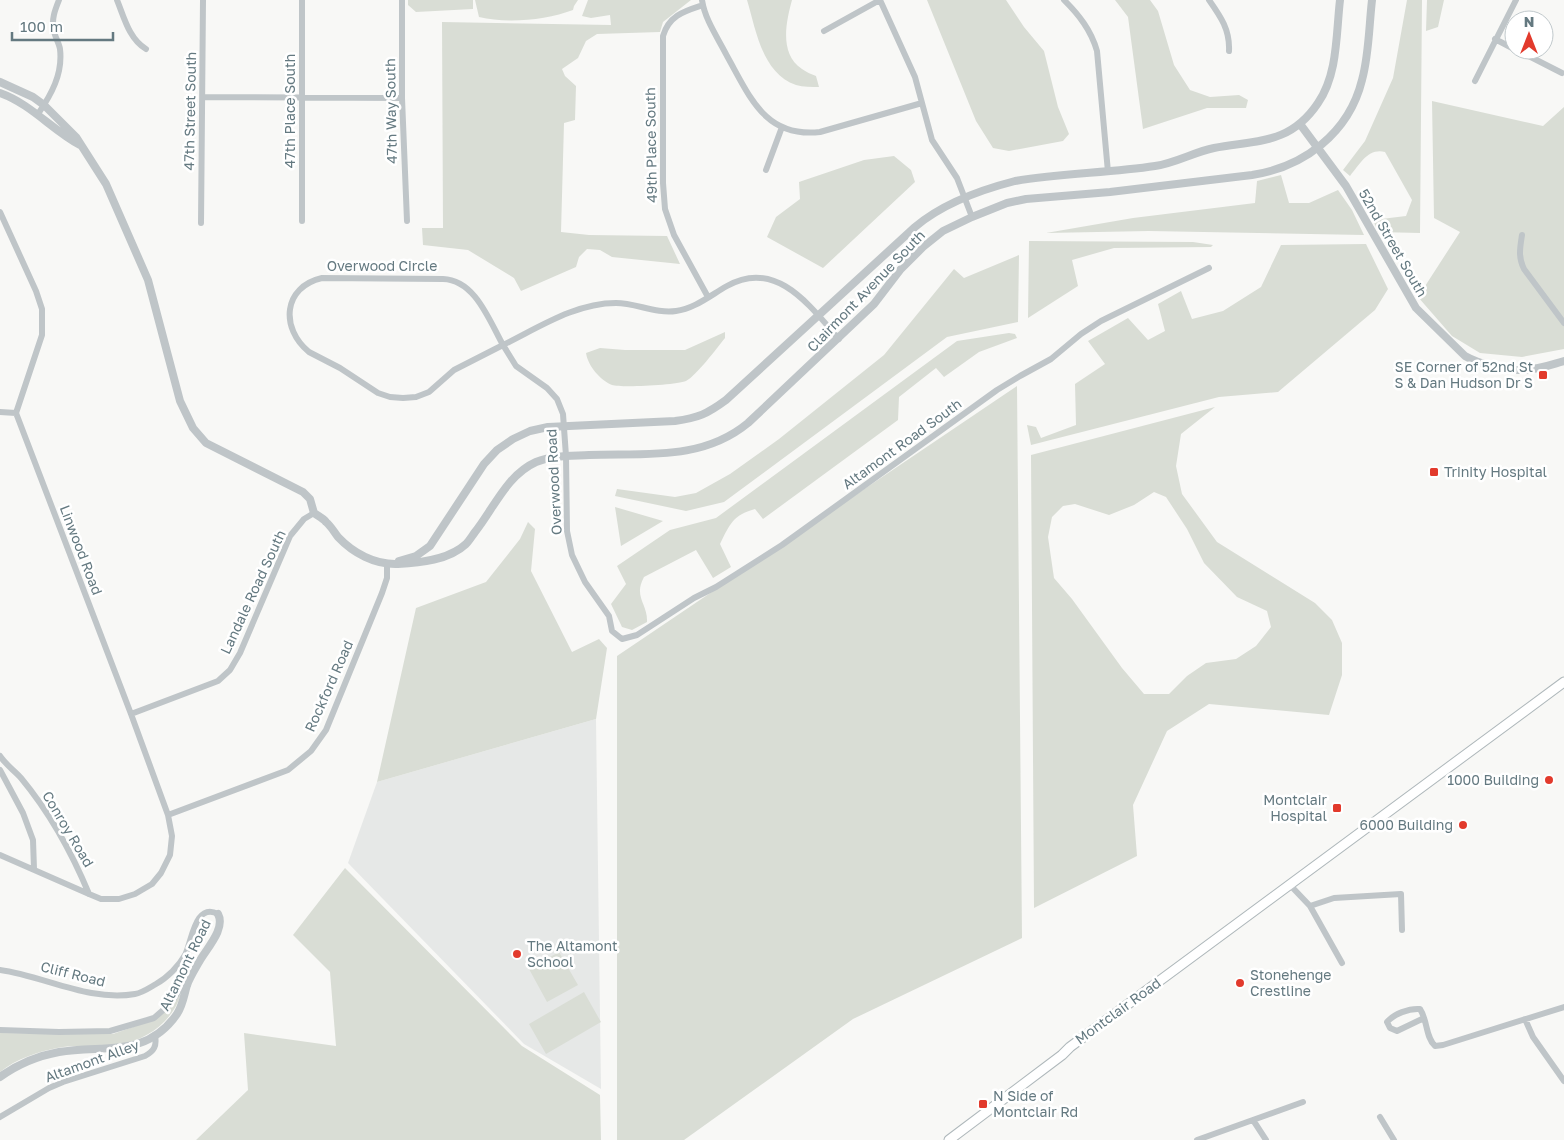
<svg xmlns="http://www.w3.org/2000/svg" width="1564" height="1140" font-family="'Golos Text',sans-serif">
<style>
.built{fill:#e6e8e7}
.green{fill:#d9ddd5;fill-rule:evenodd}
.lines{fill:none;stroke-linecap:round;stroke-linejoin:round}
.secondary-casing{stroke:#afb8bb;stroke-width:11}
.minor{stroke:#bfc5c8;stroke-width:6}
.tertiary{stroke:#bfc5c8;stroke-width:8}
.secondary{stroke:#fff;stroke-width:9}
.poi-dot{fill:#e23a2c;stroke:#fff;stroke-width:2}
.labels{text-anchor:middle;stroke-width:5;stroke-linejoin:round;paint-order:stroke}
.street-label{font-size:14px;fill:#647980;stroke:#fff}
.poi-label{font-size:14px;fill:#647980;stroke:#fff;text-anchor:end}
</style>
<rect width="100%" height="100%" fill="#f8f8f6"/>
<!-- built -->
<path class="built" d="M596,719L601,1089L524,1044L348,863L377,782Z"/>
<!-- green -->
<path class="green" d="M408,0H473V9L416,12L408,5Z
M475,0H578L574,6L573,10C546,20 508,24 479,17Z
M588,0H691L663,22L660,32L597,34L586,41L578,58L562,69L565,76L576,86L575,120L564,123L561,232L589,235L667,236L680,264L612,257L600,250L587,249L579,257L576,267L521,291L514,278L468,250L423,245L422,228H443L442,22L611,25L610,15L591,18L582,16Z
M747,0H792C786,22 779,54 802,69C806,72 811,74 816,76L819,87C812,87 803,87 796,85C762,73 756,30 747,0Z
M927,0H1006L1024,27L1044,51L1058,107L1069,134L1063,141L1009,151L993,148L976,121Z
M1115,0H1150L1158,11L1174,65L1190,90L1210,97L1239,95L1248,100L1246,108H1207L1143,129L1128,17Z
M1407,0H1422L1420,233L1378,232L1373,220L1406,216L1412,200L1385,152C1368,148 1360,164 1350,176L1343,170L1365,141L1393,78Z
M1427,0H1444L1438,27L1426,31Z
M1432,101L1543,126L1564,107V349L1522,357L1480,353L1452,336L1418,297L1460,232L1434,218Z
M894,156L911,170L915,182L823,268L767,237L776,217L800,199L799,182L864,160Z
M1281,175L1289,203H1309L1338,190L1352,210L1364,235L1149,231L1046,233L1133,218L1255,203L1257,181Z
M1029,241L1193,242L1213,245L1211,247L1114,248L1072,260L1078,286L1028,318Z
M1366,244L1388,289L1375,310L1278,392L1219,397L1031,445L1027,425L1036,427L1041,438L1076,425L1075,384L1105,364L1088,341L1128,318L1148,340L1165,331L1158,304L1181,291L1192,319L1223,311L1261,287L1281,245Z
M1019,255L1018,322L947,337L724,502L686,511L615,496L617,489L675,497L696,493L730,474L779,439L884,355L954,269L964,278Z
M725,332V338C717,348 696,376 686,381C676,385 622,388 612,385C600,380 588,366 586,353L600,348L625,350H685Z
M1009,333L1015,334L1017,338L979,352L944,377L936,368L899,397L898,420L763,519L755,509C733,515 730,524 720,544L731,567L713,578L696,550L644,577C633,597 648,604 647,622L632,630L622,627L611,604L626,584L617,566L670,530L716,518L957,341Z
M1017,386L1022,938L853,1019L684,1140H617V656Z
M1215,407L1181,434L1176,466L1182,494L1217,542L1315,603L1332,620L1342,643V675L1329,715L1209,704L1167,731L1133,805L1137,856L1034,908L1031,455ZM1154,492L1166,497L1187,529L1204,563L1237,597L1267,611L1271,627L1256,646L1236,659L1206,663L1187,676L1169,694H1144L1122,668L1072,599L1054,578L1048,537L1052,517L1063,506L1075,504L1109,515L1134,505Z
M615,507L663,521L621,546Z
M528,522L535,529L531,571L572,652L599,639L607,648L596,719L377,782L416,608L486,582L520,539Z
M345,868L522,1046L600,1095L601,1140H196L248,1090L244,1033L336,1046L330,972L293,935Z
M559,952L578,985L547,1002L529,969Z
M584,992L601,1022L546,1054L529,1024Z
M181,994C173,1021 147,1040 119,1045C98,1048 77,1044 57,1048C37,1052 16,1059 0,1072V1033L113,1034L156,1019Z"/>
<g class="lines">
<!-- secondary casing -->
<g class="secondary-casing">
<path id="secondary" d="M949,1140L1062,1055L1070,1047L1564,682"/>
</g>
<!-- minor -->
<path class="minor" d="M117,0C124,17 129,39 146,49
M302,0V221
M402,0V98L407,221
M702,0C705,20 718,38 727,56C750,97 765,138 820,132L922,103
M880,0L915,77L932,140L957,178L972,217
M1064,0C1079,15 1091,30 1097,51L1108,172
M1209,0C1221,17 1230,30 1229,51
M703,5C685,11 669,15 663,36V183L665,209L674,235L708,297
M824,31L880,0
M1495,39L1514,49
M1517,50L1562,73
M1475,81L1516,0
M203,97L402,98
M38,114C51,95 63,74 60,49C59,43 55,37 54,31C51,20 55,10 59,0
M766,170L782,127
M0,212L36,291L42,309V335L16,413L131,714L168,815L172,836L170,855L161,873L152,884L135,894L119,899H101L89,894L0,855
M201,223L203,0
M1522,235C1520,248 1518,257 1524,269L1564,323
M322,278L443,279C475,280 489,320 503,345L454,370L429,392L416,397L403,398L390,397L378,393L340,368L309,352C280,328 283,287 322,278Z
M839,339C810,306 776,258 727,286C711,295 694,309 676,311C656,314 636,303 616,303C575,303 538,328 503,345L516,366L547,388L557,399L563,414L566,456L567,531L572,555L585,582L609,616L612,631L622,639L637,635L694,598L716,587L782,545L997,390L1020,376L1051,359L1081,334L1101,321L1209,268
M0,412L16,413
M131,714L218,681L230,670L240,653L290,536L304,519L314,513
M0,756C6,765 15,771 21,778C50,813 72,853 89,894
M0,770L23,813L33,840L34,869
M168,815L288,770L311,751L326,730L382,593L387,578V565
M1290,885L1310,906L1334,898L1401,894L1402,930
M1310,906L1342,963
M0,970C44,976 89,1002 135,994C142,993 149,988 156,984C167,978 179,966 185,955C192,941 195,902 218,914
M1424,1018L1397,1031L1390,1028L1387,1022C1394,1014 1409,1008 1420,1009C1428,1021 1425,1036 1435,1046L1443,1045L1564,1007
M1525,1019L1533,1037L1564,1081
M0,1030L59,1032L110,1031L154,1018L170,1004L179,991L188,985
M0,1117L49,1088L63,1082L145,1056C154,1051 157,1046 155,1036
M1380,1117L1394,1140
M1253,1120L1266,1140
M1197,1140L1303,1102"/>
<!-- tertiary -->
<path class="tertiary" d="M0,82L33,97L44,105L76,137L106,184L148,280L180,401L193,428L206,443L303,492L310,499L314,513C318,516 323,518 326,522C331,526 334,532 338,537C353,553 375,565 398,564C420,563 449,560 466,544C469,541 472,536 475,532C494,508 507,475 536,462C553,455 571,456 589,455C645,453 702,461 748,423L874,304L900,270L923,247L943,231L972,217L1007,203L1026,199L1110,192L1252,175C1304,167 1349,133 1362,80C1369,55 1369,26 1372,0
M0,93C31,104 52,130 80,145
M1300,124L1346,186L1416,308L1465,356C1479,364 1506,371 1522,370C1537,370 1550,365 1564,361
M399,561L416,556L430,546L484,464L497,450L513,439L530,431L548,427L675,421C698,418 707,414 726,400L915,227C942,204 980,190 1015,181C1061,173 1109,173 1155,166C1176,163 1194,152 1214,148C1256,140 1290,145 1318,103C1338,74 1336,34 1340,0
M0,1077C18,1064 37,1056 59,1052C103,1044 146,1059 177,1014C183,1005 184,995 187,985C190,977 195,969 199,962C206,949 226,929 218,914"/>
<!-- secondary -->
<use href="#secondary" class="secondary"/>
</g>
<!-- markers -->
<g class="poi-dot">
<rect x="1538" y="370" width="10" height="10" rx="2.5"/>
<rect x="1429" y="467" width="10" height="10" rx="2.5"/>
<circle cx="1549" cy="780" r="5"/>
<rect x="1332" y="803" width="10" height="10" rx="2.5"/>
<circle cx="1463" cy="825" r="5"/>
<circle cx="517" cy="954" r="5"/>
<circle cx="1240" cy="983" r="5"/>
<rect x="978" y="1099" width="10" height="10" rx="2.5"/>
</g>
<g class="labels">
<!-- street labels -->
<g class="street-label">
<text transform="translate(190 111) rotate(-89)" y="5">47th Street South</text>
<text transform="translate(290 111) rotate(-90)" y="5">47th Place South</text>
<text transform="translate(391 111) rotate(-91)" y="5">47th Way South</text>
<text transform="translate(651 145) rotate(-91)" y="5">49th Place South</text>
<text transform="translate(1393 243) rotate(60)" y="5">52nd Street South</text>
<text x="382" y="271">Overwood Circle</text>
<text transform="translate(866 291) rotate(-46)" y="5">Clairmont Avenue South</text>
<text transform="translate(902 444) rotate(-36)" y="5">Altamont Road South</text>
<text transform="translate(554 482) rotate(-93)" y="5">Overwood Road</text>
<text transform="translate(81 550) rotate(69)" y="5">Linwood Road</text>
<text transform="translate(253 592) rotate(-65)" y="5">Landale Road South</text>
<text transform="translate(329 686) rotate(-66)" y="5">Rockford Road</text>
<text transform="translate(68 829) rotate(59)" y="5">Conroy Road</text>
<text transform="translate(185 965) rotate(-64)" y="5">Altamont Road</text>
<text transform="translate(73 974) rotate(14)" y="5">Cliff Road</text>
<text transform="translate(1118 1011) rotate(-36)" y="5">Montclair Road</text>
<text transform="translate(92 1061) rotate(-20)" y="5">Altamont Alley</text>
</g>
<!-- poi labels -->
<g class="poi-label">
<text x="1533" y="372">SE Corner of 52nd St<tspan x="1533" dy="16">S &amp; Dan Hudson Dr S</tspan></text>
<text x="1444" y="477" text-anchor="start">Trinity Hospital</text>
<text x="1539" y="785">1000 Building</text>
<text x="1327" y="805">Montclair<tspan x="1327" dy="16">Hospital</tspan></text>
<text x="1453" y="830">6000 Building</text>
<text x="527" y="951" text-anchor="start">The Altamont<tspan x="527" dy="16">School</tspan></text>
<text x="1250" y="980" text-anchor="start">Stonehenge<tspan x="1250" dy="16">Crestline</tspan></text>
<text x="993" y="1101" text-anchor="start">N Side of<tspan x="993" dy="16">Montclair Rd</tspan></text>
</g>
</g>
<!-- north arrow -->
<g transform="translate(1529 35)"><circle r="24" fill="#ffffff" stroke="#c1c9cc"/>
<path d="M0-4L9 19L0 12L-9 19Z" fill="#e23a2c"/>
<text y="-8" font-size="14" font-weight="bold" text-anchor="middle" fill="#647980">N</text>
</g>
<!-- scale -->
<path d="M12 32v8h101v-8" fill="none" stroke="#647980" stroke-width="2.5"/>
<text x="20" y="32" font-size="15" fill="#647980" stroke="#ffffff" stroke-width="4" paint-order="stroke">100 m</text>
</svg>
